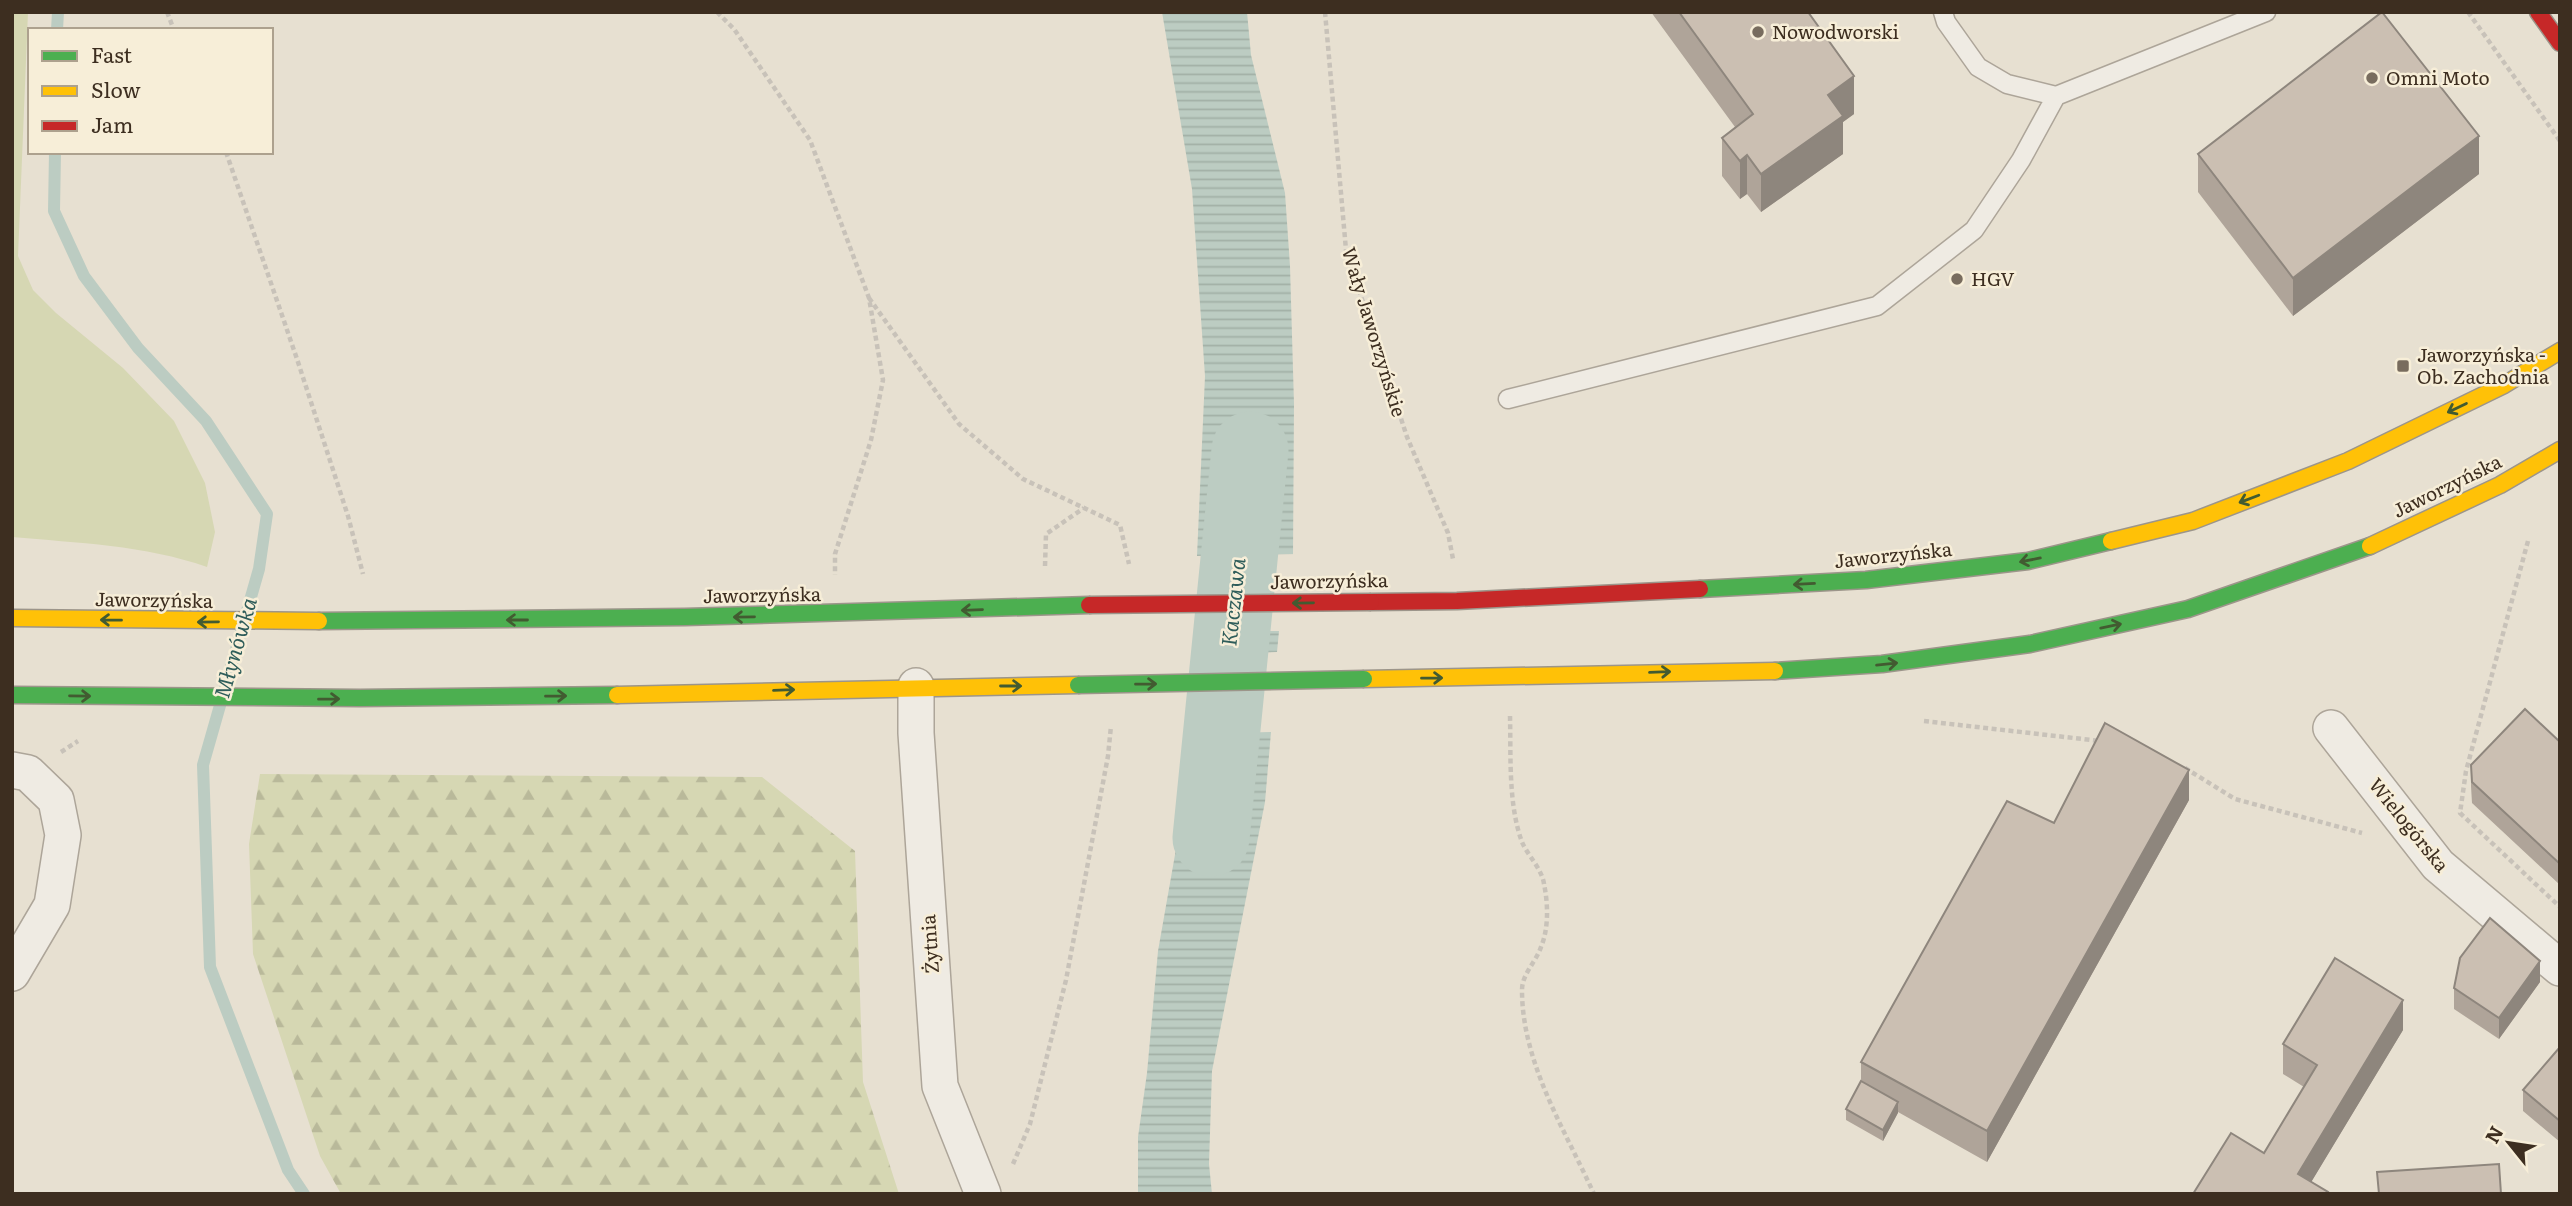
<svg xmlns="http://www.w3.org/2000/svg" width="2572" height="1206" font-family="Literata,serif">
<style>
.grass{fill:#d6d7b3}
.forest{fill:url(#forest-firs)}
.water{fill:url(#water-rules)}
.pier{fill:#e7e0d1}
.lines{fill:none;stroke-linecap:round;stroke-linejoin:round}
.stream{stroke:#bcccc2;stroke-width:12}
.river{stroke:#bcccc2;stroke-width:77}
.lane-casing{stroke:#ada599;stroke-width:21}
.street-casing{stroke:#ada599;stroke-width:38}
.fast-casing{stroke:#9c958a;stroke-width:19}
.slow-casing{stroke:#9c958a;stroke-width:19}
.jam-casing{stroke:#9c958a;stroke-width:19}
.path{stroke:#c8c2b9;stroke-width:4.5;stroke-dasharray:5 3.5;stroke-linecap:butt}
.lane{stroke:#efebe3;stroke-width:18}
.street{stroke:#efebe3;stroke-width:35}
.fast{stroke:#4caf50;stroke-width:16}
.slow{stroke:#ffc107;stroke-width:16}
.jam{stroke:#c62828;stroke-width:16}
.fast-bridge-casing{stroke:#9c958a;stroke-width:19;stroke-linecap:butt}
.jam-bridge-casing{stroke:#9c958a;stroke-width:19;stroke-linecap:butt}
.fast-bridge{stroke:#4caf50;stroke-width:16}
.jam-bridge{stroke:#c62828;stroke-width:16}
.wall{fill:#afa499}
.shaded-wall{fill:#8e867d}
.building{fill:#cbbfb2;stroke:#8e867d;stroke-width:2}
.oneway{stroke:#425b31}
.poi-dot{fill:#786c5e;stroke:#f7eed8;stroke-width:2.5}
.labels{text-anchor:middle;stroke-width:5;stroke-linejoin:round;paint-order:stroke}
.poi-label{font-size:19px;fill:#3d2e20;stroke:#f7eed8;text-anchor:start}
.street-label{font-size:19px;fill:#3d2e20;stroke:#f7eed8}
.water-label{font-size:21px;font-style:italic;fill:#2f5d5a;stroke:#f7eed8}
</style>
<defs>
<pattern id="forest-firs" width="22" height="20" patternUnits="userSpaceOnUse" patternTransform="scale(1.75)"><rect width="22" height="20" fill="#d6d7b3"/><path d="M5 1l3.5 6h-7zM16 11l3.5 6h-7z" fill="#b9b99a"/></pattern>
<pattern id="water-rules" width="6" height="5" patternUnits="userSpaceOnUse" patternTransform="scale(1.75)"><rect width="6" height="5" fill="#bcccc2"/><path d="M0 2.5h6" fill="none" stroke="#a2b0a6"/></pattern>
</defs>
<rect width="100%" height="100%" fill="#e7e0d1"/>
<!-- grass -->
<path class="grass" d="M12,12H28L18,256L33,290L56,313L123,368L174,421L205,483L215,532L207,567C145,545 77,543 12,537Z"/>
<!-- forest -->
<path class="forest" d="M260,774L762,777L855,851L863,1082L899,1194H341L320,1156L253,954L249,844Z"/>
<!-- water -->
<path class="water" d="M1162,12H1247L1251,55L1285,193L1290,266L1294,404L1293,555L1197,556L1205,376L1192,189Z
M1279,631L1277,652L1203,654L1206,632Z
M1271,732L1265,802L1212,1071L1209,1164L1212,1194H1138V1137L1147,1073L1158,951L1179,832L1192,734Z"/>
<!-- pier -->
<path class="pier" d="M1297,554L1293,558L1197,560L1193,556Z"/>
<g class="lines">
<!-- stream -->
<path class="stream" d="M57,30L58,12
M55,152L54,211L84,276L138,348L206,421L267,514L259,569L203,765L210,967L288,1170L304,1194"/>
<!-- river -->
<path class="river" d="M1211,838L1250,450"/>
<!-- lane casing -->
<g class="lane-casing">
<path id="lane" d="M1943,12L1946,22L1978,67L2007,84L2056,96
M1508,399L1877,306L1974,230L2021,160L2056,96L2266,12"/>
</g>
<!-- street casing -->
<g class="street-casing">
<path id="street" d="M916,686V733L940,1086L983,1194
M2331,728L2438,865L2560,968
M12,770L28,773L56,800L63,835L52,905L12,973"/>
</g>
<!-- fast casing -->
<g class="fast-casing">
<path id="fast" d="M1700,589L1866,580L2028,561L2111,541
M319,621L685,617L1089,605
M1775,671L1882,664L2030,644L2188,609L2370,546
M12,695L360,698L617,695"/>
</g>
<!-- slow casing -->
<g class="slow-casing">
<path id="slow" d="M2111,541L2193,521L2348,461L2504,385L2560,351
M2370,546L2500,485L2560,450
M12,618L319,621
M1364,679L1775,671
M617,695L1078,685"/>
</g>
<!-- jam casing -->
<g class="jam-casing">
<path id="jam" d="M2538,12L2560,43
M1371,602L1457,601L1700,589"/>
</g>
<!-- path -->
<path class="path" d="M167,12L174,30
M717,12L734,29L810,140L869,298L883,380L871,440L835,554V575
M1325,12L1346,250L1407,437L1448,533L1453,559
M2468,12L2560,141
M226,152L297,359L348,516L363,574
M869,298L959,424L1023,479L1120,525L1129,564
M2528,541L2466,771L2460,813L2560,907
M1045,566L1046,534L1084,508
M1510,716C1511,756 1508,804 1522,842C1528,856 1542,869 1544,884C1548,903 1549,928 1541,947C1536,962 1522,974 1522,990C1522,1063 1565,1130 1594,1194
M1924,721L2100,741
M61,752L78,741
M2185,768L2235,799L2362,833
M1013,1164L1030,1124L1066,980L1108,756L1111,726"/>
<!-- lane -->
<use href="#lane" class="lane"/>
<!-- street -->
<use href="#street" class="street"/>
<!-- fast -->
<use href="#fast" class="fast"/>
<!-- slow -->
<use href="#slow" class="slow"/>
<!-- jam -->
<use href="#jam" class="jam"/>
<!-- fast-bridge casing -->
<g class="fast-bridge-casing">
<path id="fast-bridge" d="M1078,685L1364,679"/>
</g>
<!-- jam-bridge casing -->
<g class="jam-bridge-casing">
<path id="jam-bridge" d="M1089,605L1371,602"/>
</g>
<!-- fast-bridge -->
<use href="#fast-bridge" class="fast-bridge"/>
<!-- jam-bridge -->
<use href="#jam-bridge" class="jam-bridge"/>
</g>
<!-- wall -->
<path class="wall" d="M1651,12H1809L1854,114L1843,122V154L1761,212L1747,194L1740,199L1722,176V138L1735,127Z
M2198,154L2479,174L2293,316L2198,192Z
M2560,742V885L2472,803L2471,786V765Z
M2189,800L1987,1162L1898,1112L1883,1141L1846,1120V1109L1861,1081V1062L2054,823Z
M2540,982L2499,1039L2454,1009V988Z
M2403,1030L2311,1182L2328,1194L2264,1153L2304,1087L2283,1074V1044Z
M2560,1047V1142L2523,1111V1090Z"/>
<!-- shaded-wall -->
<path class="shaded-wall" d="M1854,76V114L1843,122V154L1761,212V174L1828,95Z
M2479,136V174L2293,316V278Z
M1747,155V194L1740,199V161Z
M2189,770V800L1987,1162V1131Z
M2540,961V982L2499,1039V1018Z
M2403,1000V1030L2304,1194L2298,1174Z
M1898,1102V1113L1883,1141V1130Z"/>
<!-- building -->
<path class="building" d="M1679,12H1808L1854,76L1828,95L1843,116L1761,174L1747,155L1740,161L1722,138L1753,114Z
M2382,12L2479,136L2293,278L2198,154Z
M2525,709L2560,742V864L2472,782L2471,765Z
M2105,723L2189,770L1987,1131L1861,1062L2007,801L2054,823Z
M2490,918L2540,961L2499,1018L2454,988L2460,958Z
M2335,958L2403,1000L2298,1174L2328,1192L2327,1194H2193L2231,1133L2264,1153L2317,1065L2283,1044Z
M2560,1047V1121L2523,1090Z
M1861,1081L1898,1102L1883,1130L1846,1109Z
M2499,1164L2501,1194H2379L2377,1172Z"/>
<!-- one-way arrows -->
<defs><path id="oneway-shaft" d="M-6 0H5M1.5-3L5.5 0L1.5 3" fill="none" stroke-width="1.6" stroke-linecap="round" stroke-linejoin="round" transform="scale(1.75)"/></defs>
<g class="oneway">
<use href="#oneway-shaft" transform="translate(2457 408) rotate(154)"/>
<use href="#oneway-shaft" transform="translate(2249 499) rotate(159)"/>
<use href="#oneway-shaft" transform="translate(2030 560) rotate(169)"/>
<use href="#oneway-shaft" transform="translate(1804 584) rotate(177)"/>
<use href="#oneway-shaft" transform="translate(1303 603) rotate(179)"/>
<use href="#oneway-shaft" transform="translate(972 610) rotate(178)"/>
<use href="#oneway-shaft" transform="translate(744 617) rotate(179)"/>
<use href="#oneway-shaft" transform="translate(111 620) rotate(-179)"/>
<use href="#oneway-shaft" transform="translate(517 620) rotate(180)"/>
<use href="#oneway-shaft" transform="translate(208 622) rotate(179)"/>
<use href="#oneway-shaft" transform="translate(2111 626) rotate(-12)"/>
<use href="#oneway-shaft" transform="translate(1887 664) rotate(-6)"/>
<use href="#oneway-shaft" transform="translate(1660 672) rotate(-2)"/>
<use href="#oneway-shaft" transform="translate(1432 678) rotate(-1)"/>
<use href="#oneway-shaft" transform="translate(1146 684) rotate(-1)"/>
<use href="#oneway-shaft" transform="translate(1011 686)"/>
<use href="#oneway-shaft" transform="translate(784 690) rotate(-2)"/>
<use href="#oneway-shaft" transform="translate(80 696) rotate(1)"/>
<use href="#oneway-shaft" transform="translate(556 696) rotate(-1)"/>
<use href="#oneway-shaft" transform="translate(329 699) rotate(-1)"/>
</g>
<!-- markers -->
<g class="poi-dot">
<circle cx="1758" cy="32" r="7"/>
<circle cx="2372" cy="78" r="7"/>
<circle cx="1957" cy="279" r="7"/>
<rect x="2396" y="359" width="14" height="14" rx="3.5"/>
</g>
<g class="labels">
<!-- poi labels -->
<g class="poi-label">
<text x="1772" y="39">Nowodworski</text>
<text x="2386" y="85">Omni Moto</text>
<text x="1971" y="286">HGV</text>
<text x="2417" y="362">Jaworzyńska -<tspan x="2417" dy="22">Ob. Zachodnia</tspan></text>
</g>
<!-- street labels -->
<g class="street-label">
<text transform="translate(1374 332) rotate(73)" y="7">Wały Jaworzyńskie</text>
<text transform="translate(2447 486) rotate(-26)" y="7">Jaworzyńska</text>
<text transform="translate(1893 555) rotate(-6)" y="7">Jaworzyńska</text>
<text transform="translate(1329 581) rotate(-1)" y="7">Jaworzyńska</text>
<text transform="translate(762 595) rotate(-1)" y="7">Jaworzyńska</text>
<text transform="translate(154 600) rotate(1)" y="7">Jaworzyńska</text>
<text transform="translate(2409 825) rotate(51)" y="7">Wielogórska</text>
<text transform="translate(930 944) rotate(-94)" y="7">Żytnia</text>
</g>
<!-- water labels -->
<g class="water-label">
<text transform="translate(1234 602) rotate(-84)" y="7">Kaczawa</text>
<text transform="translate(236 648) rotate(-74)" y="7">Młynówka</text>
</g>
</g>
<!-- border -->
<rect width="2572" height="1206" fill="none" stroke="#3d2e20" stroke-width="28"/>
<!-- legend -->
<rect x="28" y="28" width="245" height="126" fill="#f7eed8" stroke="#ada18e" stroke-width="2"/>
<rect x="42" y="51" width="35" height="10" fill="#4caf50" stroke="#ada18e" stroke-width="2"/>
<text x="91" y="63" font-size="21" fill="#3d2e20">Fast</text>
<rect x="42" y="86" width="35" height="10" fill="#ffc107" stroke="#ada18e" stroke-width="2"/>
<text x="91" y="98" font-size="21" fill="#3d2e20">Slow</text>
<rect x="42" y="121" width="35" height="10" fill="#c62828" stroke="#ada18e" stroke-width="2"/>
<text x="91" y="133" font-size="21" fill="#3d2e20">Jam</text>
<!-- north arrow -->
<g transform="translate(2509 1143) rotate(300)" stroke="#f7eed8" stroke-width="5" paint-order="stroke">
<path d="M0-5L12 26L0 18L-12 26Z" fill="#3d2e20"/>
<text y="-10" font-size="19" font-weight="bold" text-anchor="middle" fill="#3d2e20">N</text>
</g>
</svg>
